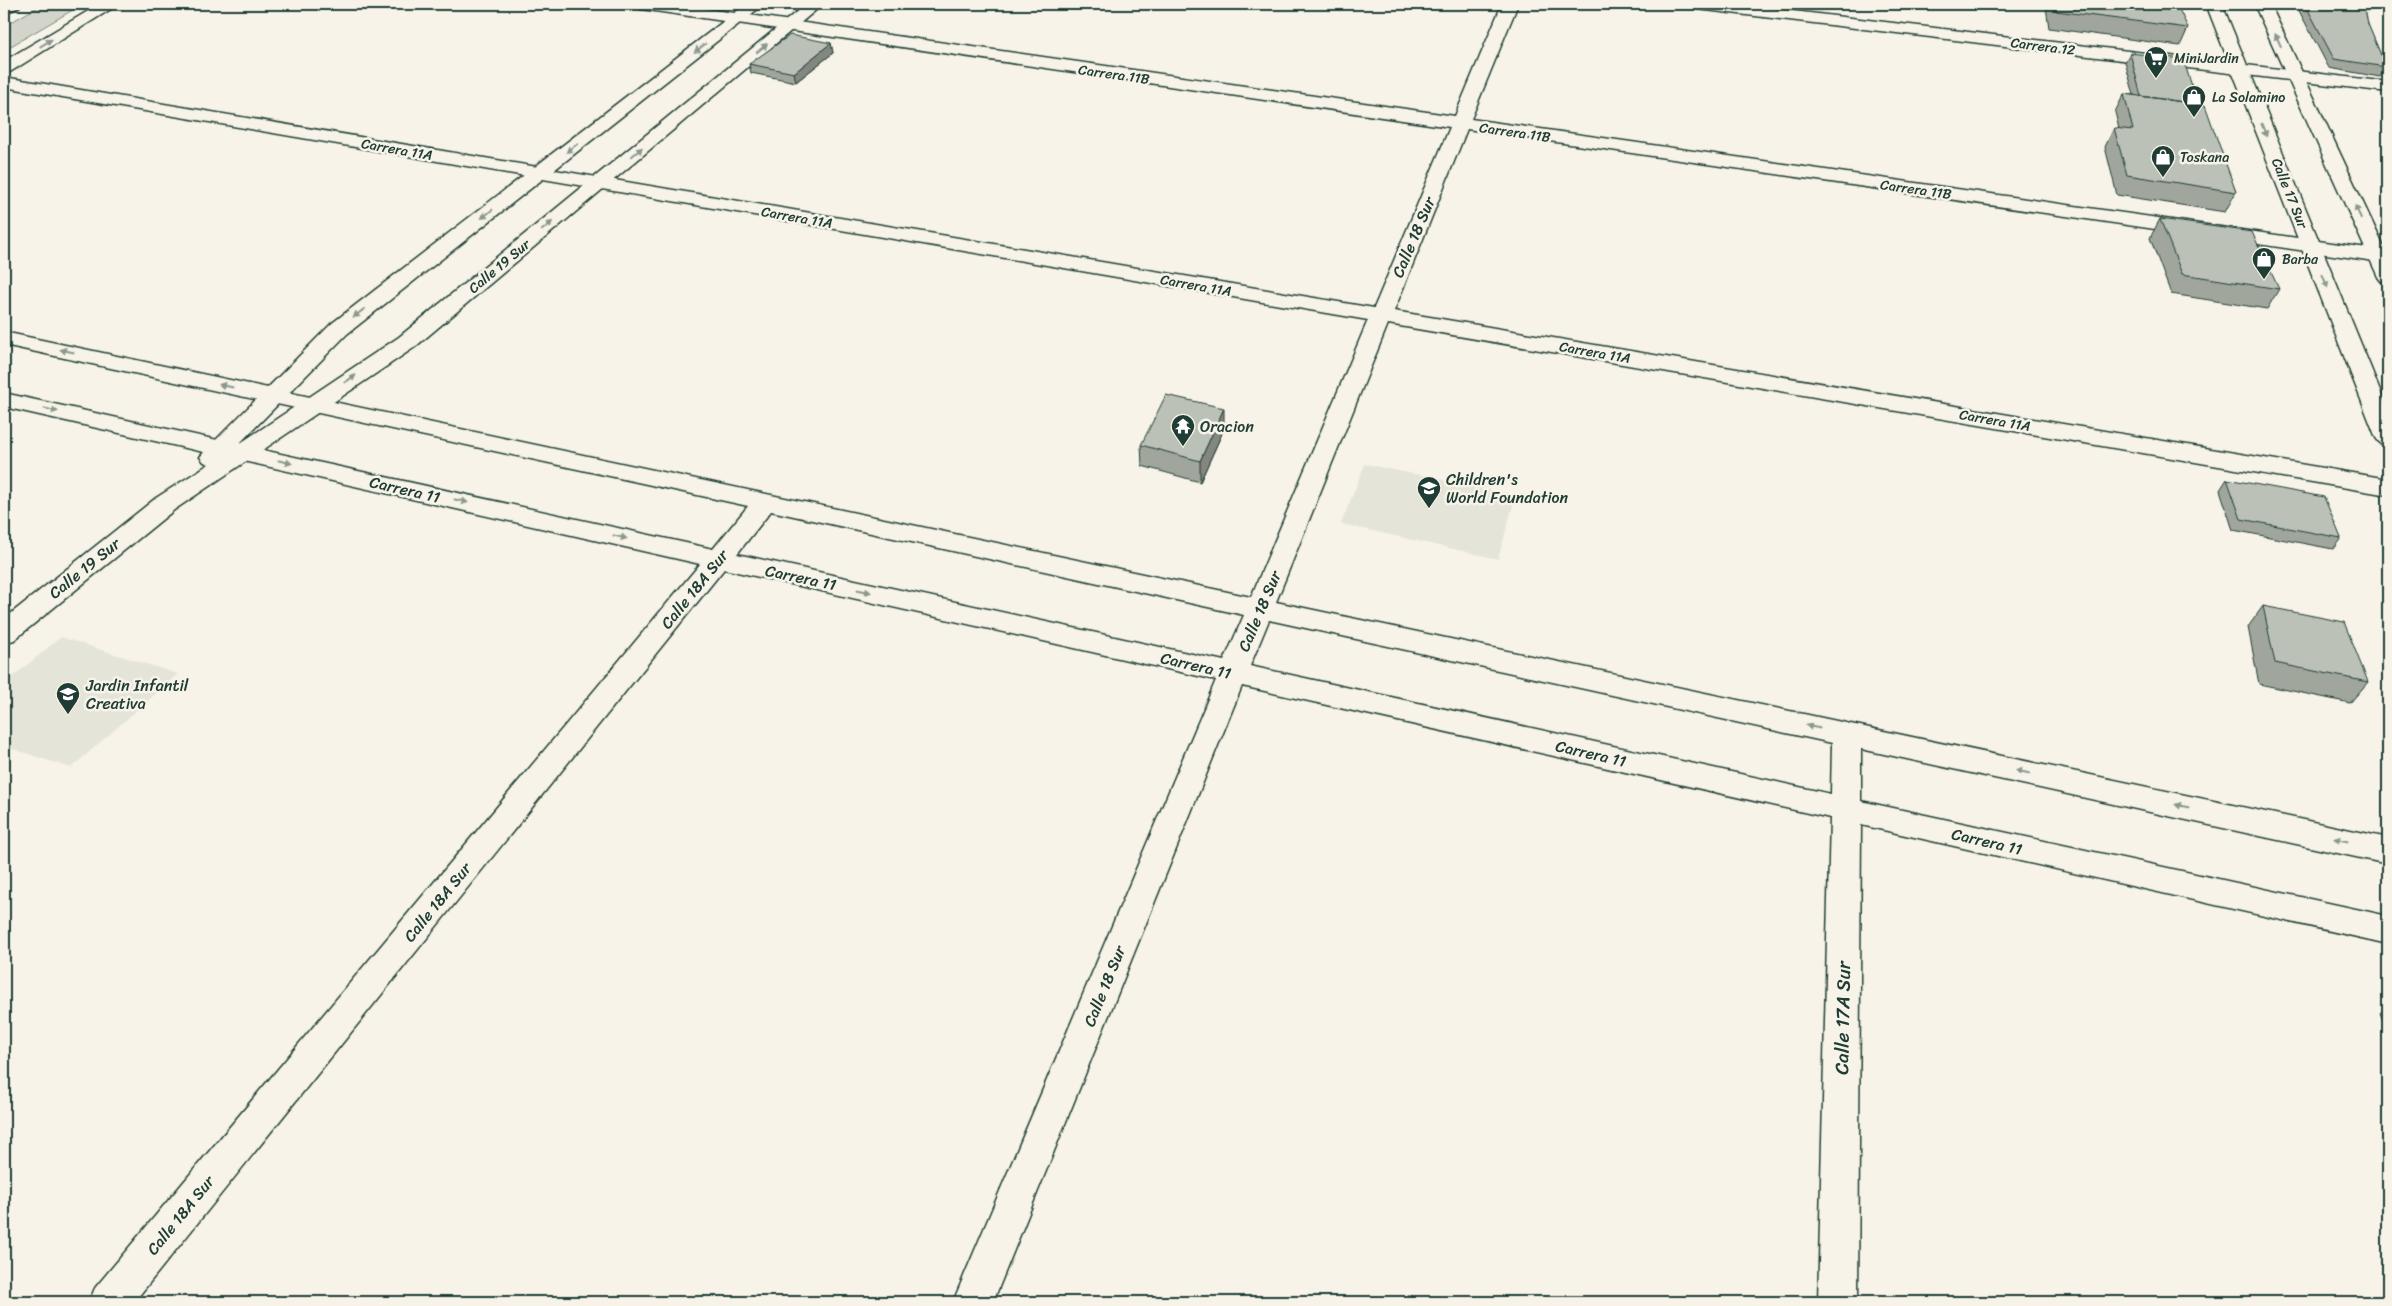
<svg xmlns="http://www.w3.org/2000/svg" width="2392" height="1306" font-family="Sriracha,sans-serif">
<style>
.built{fill:#e5e4d9}
.green{fill:#d3d5ca;stroke:#79897f}
.lines{fill:none;stroke-linecap:round;stroke-linejoin:round}
.street-casing{stroke:#1f3d34;stroke-width:3}
.secondary-casing{stroke:#1f3d34;stroke-width:3}
.primary-casing{stroke:#1f3d34;stroke-width:3}
.street{fill:#f7f3e8;fill-rule:evenodd}
.secondary{fill:#f7f3e8;fill-rule:evenodd}
.primary{fill:#f7f3e8;fill-rule:evenodd}
.wall{fill:#a1a69d;stroke:#1f3d34}
.shaded-wall{fill:#83877f;stroke:#1f3d34}
.building{fill:#bbc1b6;stroke:#1f3d34}
.oneway{fill:#8b988e}
.labels{text-anchor:middle;stroke-width:5;stroke-linejoin:round;paint-order:stroke}
.far-street-label{font-size:14px;fill:#1f3d34;stroke:#f7f3e8}
.far-poi-label{font-size:14px;fill:#1f3d34;stroke:#f7f3e8;text-anchor:start}
.street-label{font-size:16px;fill:#1f3d34;stroke:#f7f3e8}
.poi-label{font-size:16px;fill:#1f3d34;stroke:#f7f3e8;text-anchor:start}
.near-street-label{font-size:19px;fill:#1f3d34;stroke:#f7f3e8}
</style>
<rect width="100%" height="100%" fill="#f7f3e8"/>
<filter id="ink" filterUnits="userSpaceOnUse"><feTurbulence type="fractalNoise" baseFrequency=".02" numOctaves="2"/><feDisplacementMap in="SourceGraphic" scale="10" xChannelSelector="R" yChannelSelector="G"/><feConvolveMatrix kernelMatrix="1 2 1 2 8 2 1 2 1" color-interpolation-filters="sRGB"/></filter>
<g filter="url(#ink)">
<!-- built -->
<path class="built" d="M1365,464L1516,495L1498,559L1341,524Z
M61,637L178,674L71,768L4,746V684Z"/>
<!-- green -->
<path class="green" d="M43,4H83L4,50V26Z"/>
<g class="lines">
<!-- street casing -->
<g class="street-casing">
<path id="street" d="M633,4H672L1455,116L1502,4H1518L1471,119L2388,251V263L1467,129L1394,311L2388,479V495L1388,324L1276,602L2388,838V864L1861,749V801L2388,916V944L1861,825L1858,1302H1818L1830,818L1242,686L993,1302H953L1216,680L724,569L134,1302H89L95,1288L700,564L4,407V393L713,549L748,506L4,345V332L1251,597L1368,320L4,87V77L1374,308L1450,127L641,9L635,7ZM771,511L1244,615L1224,661L737,554ZM1269,620L1832,743L1831,794L1250,666Z
M1689,4H1735L2388,82V92L1697,9L1691,7Z"/>
</g>
<!-- secondary casing -->
<g class="secondary-casing">
<path id="secondary" d="M746,4H764L347,334L239,444L399,337L806,4H823L415,347L174,510L14,640L4,643V619L156,498L209,464L204,462L200,457L204,452L331,324Z
M2206,4H2222L2388,410V445L2380,443L2376,438Z
M2254,4H2270L2388,256V283L2381,281L2378,277Z"/>
</g>
<!-- primary casing -->
<g class="primary-casing">
<path id="primary" d="M4,4H21L19,7L4,14Z
M100,4H119L10,72L4,73V61Z"/>
</g>
<!-- street -->
<use href="#street" class="street"/>
<!-- secondary -->
<use href="#secondary" class="secondary"/>
<!-- primary -->
<use href="#primary" class="primary"/>
</g>
<!-- wall -->
<path class="wall" d="M2047,4H2164L2188,28L2180,46L2049,28L2046,7Z
M2296,4H2359L2386,67L2380,77L2329,68L2296,5Z
M831,43L833,53L796,82L751,73L749,64Z
M2130,53L2198,104L2236,192L2225,212L2117,195L2105,147L2114,128L2119,129L2115,112L2124,94L2134,95L2125,62Z
M2160,219L2279,289L2267,309L2171,294L2150,238Z
M1224,429L1200,482L1142,466L1141,445Z
M2227,479L2341,538L2333,549L2233,530L2220,490Z
M2263,606L2368,682L2350,703L2259,684L2248,627Z
M2388,1005V1033L2380,1013Z"/>
<!-- shaded-wall -->
<path class="shaded-wall" d="M831,43L833,53L796,82L794,73Z
M1224,408V429L1200,482V461Z"/>
<!-- building -->
<path class="building" d="M2055,4H2164L2177,5L2188,28L2056,11Z
M2305,4H2364L2368,24L2386,67L2334,59Z
M790,35L831,43L794,73L749,64Z
M2130,53L2183,59L2198,104L2141,96Z
M2124,94L2205,105L2236,192L2127,175L2114,128L2133,130Z
M2160,219L2252,232L2279,289L2182,274Z
M1166,395L1224,408L1200,461L1141,445Z
M2227,479L2324,497L2341,538L2241,519Z
M2263,606L2344,622L2368,682L2275,663Z"/>
<!-- one-way arrows -->
<defs><path id="oneway-solid" d="M-6-.8H1V-3.2L6.5 0L1 3.2V.8H-6Z" transform="scale(1.25)"/></defs>
<g class="oneway">
<use href="#oneway-solid" transform="translate(2278 40) rotate(-115)"/>
<use href="#oneway-solid" transform="translate(46 43) rotate(-31)"/>
<use href="#oneway-solid" transform="translate(700 48) rotate(142)"/>
<use href="#oneway-solid" transform="translate(762 48) rotate(-40)"/>
<use href="#oneway-solid" transform="translate(2264 130) rotate(68)"/>
<use href="#oneway-solid" transform="translate(572 148) rotate(142)"/>
<use href="#oneway-solid" transform="translate(637 152) rotate(-40)"/>
<use href="#oneway-solid" transform="translate(2358 212) rotate(-115)"/>
<use href="#oneway-solid" transform="translate(487 214) rotate(142)"/>
<use href="#oneway-solid" transform="translate(547 226) rotate(-40)"/>
<use href="#oneway-solid" transform="translate(2325 281) rotate(68)"/>
<use href="#oneway-solid" transform="translate(359 313) rotate(142)"/>
<use href="#oneway-solid" transform="translate(67 351) rotate(-168)"/>
<use href="#oneway-solid" transform="translate(350 379) rotate(-33)"/>
<use href="#oneway-solid" transform="translate(226 386) rotate(-168)"/>
<use href="#oneway-solid" transform="translate(51 410) rotate(13)"/>
<use href="#oneway-solid" transform="translate(285 462) rotate(13)"/>
<use href="#oneway-solid" transform="translate(461 501) rotate(13)"/>
<use href="#oneway-solid" transform="translate(620 537) rotate(13)"/>
<use href="#oneway-solid" transform="translate(864 591) rotate(12)"/>
<use href="#oneway-solid" transform="translate(1813 727) rotate(-168)"/>
<use href="#oneway-solid" transform="translate(2023 772) rotate(-168)"/>
<use href="#oneway-solid" transform="translate(2182 806) rotate(-168)"/>
<use href="#oneway-solid" transform="translate(2341 840) rotate(-168)"/>
</g>
</g>
<!-- icons -->
<defs>
<g id="supermarket-pin" transform="scale(1.25)"><path d="M0 17L-7.5 6A9.5 9.5 0 1 1 7.5 6Z" fill="#1f3d34" stroke="#f7f3e8"/><path d="M-6-5.5h2.5l.6 2H6L4.5 2H-2.5L-4.4-4H-6ZM-1.5 3.2a1.3 1.3 0 1 0 .1 0ZM3 3.2a1.3 1.3 0 1 0 .1 0Z" fill="#fff"/></g>
<g id="shop-pin" transform="scale(1.25)"><path d="M0 17L-7.5 6A9.5 9.5 0 1 1 7.5 6Z" fill="#1f3d34" stroke="#f7f3e8"/><path d="M-5-2.5h2.3a2.7 3.5 0 0 1 5.4 0H5L5.5 6h-11ZM-1.5-2.5h3a1.5 2.3 0 0 0-3 0Z" fill="#fff"/></g>
<g id="temple-pin" transform="scale(1.25)"><path d="M0 17L-7.5 6A9.5 9.5 0 1 1 7.5 6Z" fill="#1f3d34" stroke="#f7f3e8"/><path d="M0-6L5-2H3V0L6.5 2.5H4V6H1.5V3h-3V6H-4V2.5H-6.5L-3 0V-2H-5Z" fill="#fff"/></g>
<g id="school-pin" transform="scale(1.25)"><path d="M0 17L-7.5 6A9.5 9.5 0 1 1 7.5 6Z" fill="#1f3d34" stroke="#f7f3e8"/><path d="M0-5L7-2L0 1L-7-2ZM-4 1L0 2.5L4 1V4Q0 6-4 4Z" fill="#fff"/></g>
</defs>
<g fill-rule="evenodd">
<use href="#supermarket-pin" x="2156" y="58"/>
<use href="#shop-pin" x="2194" y="97"/>
<use href="#shop-pin" x="2163" y="157"/>
<use href="#shop-pin" x="2264" y="259"/>
<use href="#temple-pin" x="1183" y="426"/>
<use href="#school-pin" x="1429" y="488"/>
<use href="#school-pin" x="68" y="694"/>
</g>
<g class="labels">
<!-- far-street labels -->
<g class="far-street-label">
<text transform="translate(2043 46) rotate(7)" y="5">Carrera 12</text>
<text transform="translate(1114 74) rotate(8)" y="5">Carrera 11B</text>
<text transform="translate(1515 132) rotate(8)" y="5">Carrera 11B</text>
<text transform="translate(397 149) rotate(10)" y="5">Carrera 11A</text>
<text transform="translate(1916 189) rotate(8)" y="5">Carrera 11B</text>
<text transform="translate(2290 193) rotate(68)" y="5">Calle 17 Sur</text>
<text transform="translate(797 217) rotate(10)" y="5">Carrera 11A</text>
<text transform="translate(499 266) rotate(-40)" y="5">Calle 19 Sur</text>
<text transform="translate(1196 285) rotate(10)" y="5">Carrera 11A</text>
<text transform="translate(1595 352) rotate(10)" y="5">Carrera 11A</text>
<text transform="translate(1995 420) rotate(10)" y="5">Carrera 11A</text>
</g>
<!-- far-poi labels -->
<g class="far-poi-label">
<text x="2174" y="63">MiniJardin</text>
<text x="2212" y="102">La Solamino</text>
<text x="2180" y="162">Toskana</text>
<text x="2282" y="264">Barba</text>
</g>
<!-- street labels -->
<g class="street-label">
<text transform="translate(1413 237) rotate(-67)" y="6">Calle 18 Sur</text>
<text transform="translate(405 489) rotate(13)" y="6">Carrera 11</text>
<text transform="translate(84 568) rotate(-39)" y="6">Calle 19 Sur</text>
<text transform="translate(801 577) rotate(12)" y="6">Carrera 11</text>
<text transform="translate(694 589) rotate(-51)" y="6">Calle 18A Sur</text>
<text transform="translate(1259 611) rotate(-67)" y="6">Calle 18 Sur</text>
<text transform="translate(1196 665) rotate(13)" y="6">Carrera 11</text>
<text transform="translate(1591 753) rotate(13)" y="6">Carrera 11</text>
<text transform="translate(1987 841) rotate(13)" y="6">Carrera 11</text>
<text transform="translate(437 902) rotate(-51)" y="6">Calle 18A Sur</text>
<text transform="translate(1104 986) rotate(-68)" y="6">Calle 18 Sur</text>
<text transform="translate(180 1215) rotate(-51)" y="6">Calle 18A Sur</text>
</g>
<!-- poi labels -->
<g class="poi-label">
<text x="1200" y="432">Oracion</text>
<text x="1446" y="485">Children's<tspan x="1446" dy="18">World Foundation</tspan></text>
<text x="86" y="691">Jardin Infantil<tspan x="86" dy="18">Creativa</tspan></text>
</g>
<!-- near-street labels -->
<g class="near-street-label">
<text transform="translate(1842 1018) rotate(-89)" y="7">Calle 17A Sur</text>
</g>
</g>
<!-- margin -->
<rect width="2392" height="1306" fill="none" stroke="#f7f3e8" stroke-width="20"/>
<rect x="10" y="10" width="2372" height="1286" fill="none" stroke="#1f3d34" stroke-width="2" filter="url(#ink)"/>
</svg>
